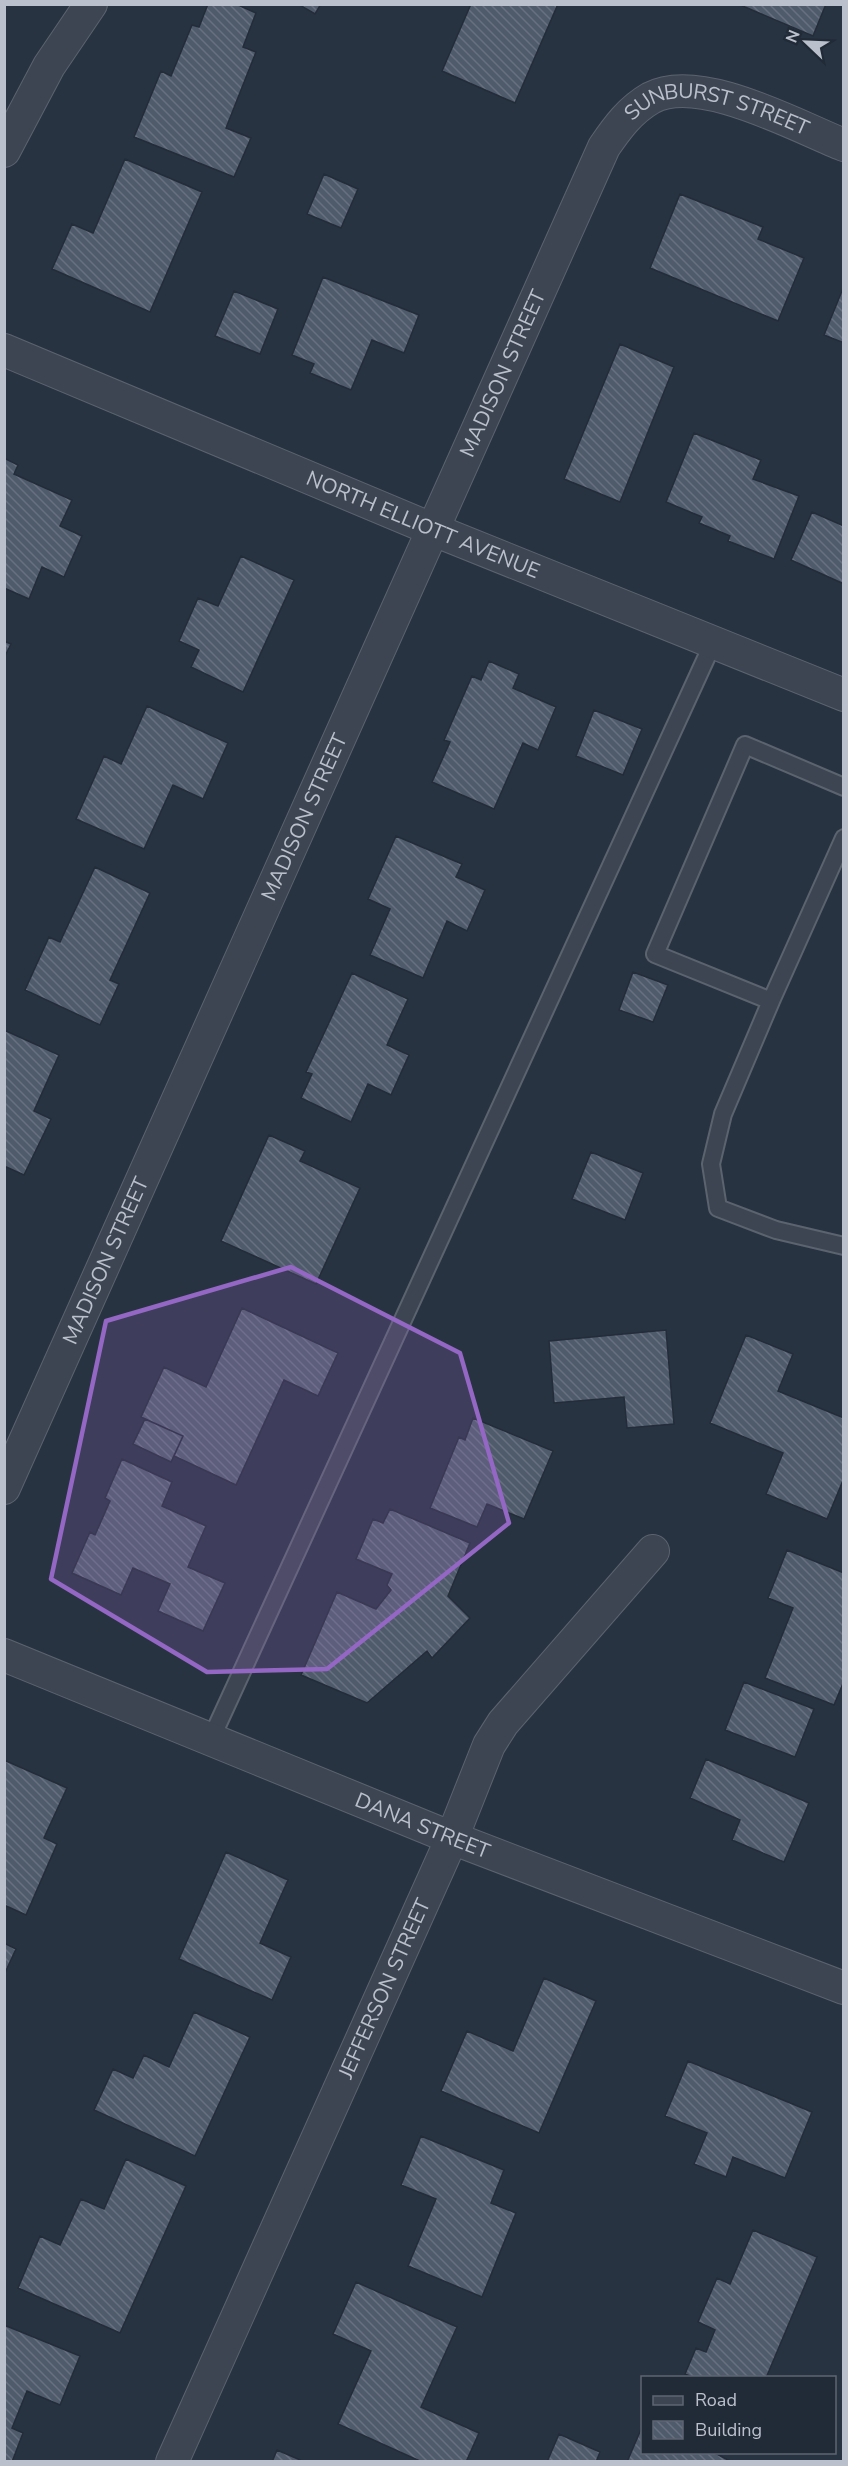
<svg xmlns="http://www.w3.org/2000/svg" width="848" height="2466" font-family="'Nunito Sans',sans-serif">
<style>
.building{fill:url(#building-back-hatch);stroke:#232c39;stroke-width:1.5}
.lines{fill:none;stroke-linecap:round;stroke-linejoin:round}
.lane-casing{stroke:#5b636f;stroke-width:20}
.street-casing{stroke:#5b636f;stroke-width:34}
.lane{stroke:#3d4552;stroke-width:16}
.street{stroke:#3d4552;stroke-width:32}
.marked{fill:#9467c4;fill-opacity:0.2;stroke:#9467c4;stroke-width:4.5;stroke-linejoin:round}
.labels{text-anchor:middle;stroke-width:6;stroke-linejoin:round;paint-order:stroke}
.street-label{font-size:21px;fill:#bac0cc;stroke:#212a37}
</style>
<defs>
<pattern id="building-back-hatch" width="6" height="6" patternUnits="userSpaceOnUse" patternTransform="scale(1.5)"><rect width="6" height="6" fill="#4f5a6b"/><path d="M-1 5l2 2M0 0l6 6M5-1l2 2" fill="none" stroke="#66707f"/></pattern>
</defs>
<rect width="100%" height="100%" fill="#283342"/>
<!-- building -->
<path class="building" d="M208,4H236L256,13L243,47L256,52L226,128L251,138L234,177L134,137L161,71L171,76L192,25L199,27Z
M298,4H321L315,14Z
M471,4H558L515,103L442,71Z
M738,4H826L813,36Z
M125,159L202,192L150,312L52,269L72,224L93,233Z
M324,174L358,189L341,228L307,214Z
M680,194L763,227L758,239L804,258L778,321L650,268Z
M323,277L419,315L404,353L372,340L351,390L310,373L314,364L292,355Z
M844,286V343L824,335Z
M234,291L278,309L260,354L215,336Z
M620,344L674,367L620,502L564,479Z
M694,433L761,460L753,479L799,496L774,559L728,541L730,536L699,523L702,517L666,502Z
M4,458L18,465L14,474L72,500L60,526L82,536L64,577L42,567L29,599L4,588Z
M812,512L844,526V584L791,560Z
M241,556L294,580L243,692L191,667L199,650L179,641L198,598L218,606Z
M4,641L11,644L4,658Z
M489,661L519,674L513,688L556,707L538,750L523,743L494,809L432,782L450,742L444,740L472,676L481,680Z
M147,706L228,743L203,799L173,785L144,849L76,819L104,756L121,764Z
M594,710L642,729L623,775L576,756Z
M396,836L462,864L456,877L485,890L467,931L447,921L423,978L370,955L390,909L368,899Z
M95,867L150,893L110,980L119,984L100,1025L25,990L49,937L60,942Z
M633,972L668,985L653,1022L619,1010Z
M352,973L408,999L387,1045L409,1055L391,1095L368,1084L351,1122L301,1098L312,1074L306,1072Z
M4,1030L59,1055L34,1111L51,1119L24,1175L4,1166Z
M269,1135L305,1151L300,1161L360,1188L316,1284L221,1241Z
M591,1152L643,1173L625,1220L572,1199Z
M242,1308L338,1353L318,1396L284,1380L236,1485L174,1456L183,1436L141,1417L164,1367L206,1387Z
M666,1330L674,1424L627,1428L624,1397L554,1403L549,1341Z
M746,1335L793,1354L778,1391L844,1418V1478L827,1519L766,1494L783,1453L710,1423Z
M473,1418L553,1451L524,1519L487,1504L477,1527L430,1508L459,1437L465,1440Z
M145,1419L183,1436L171,1462L133,1444Z
M122,1459L172,1482L162,1506L206,1526L188,1567L225,1583L203,1631L158,1611L170,1584L133,1568L121,1595L72,1573L90,1532L95,1535L110,1501L105,1498Z
M390,1509L470,1543L448,1596L470,1618L432,1658L427,1651L367,1703L301,1675L337,1592L376,1609L391,1590L387,1585L392,1574L356,1559L373,1519L383,1523Z
M787,1550L844,1573V1681L834,1705L765,1678L793,1608L768,1598Z
M744,1682L814,1709L795,1757L725,1730Z
M706,1759L809,1803L784,1862L732,1840L740,1820L690,1798Z
M4,1760L67,1788L44,1838L57,1844L26,1915L4,1905Z
M226,1852L288,1880L260,1943L291,1957L272,2000L179,1959Z
M4,1943L16,1949L4,1975Z
M544,1978L596,2001L539,2133L441,2091L467,2031L513,2051Z
M194,2012L250,2037L195,2156L94,2110L113,2069L133,2078L144,2055L169,2067Z
M688,2061L812,2112L785,2178L733,2157L726,2177L694,2164L707,2133L665,2116Z
M421,2136L504,2170L491,2203L516,2213L482,2297L408,2266L436,2199L401,2185Z
M126,2159L186,2186L120,2333L18,2288L40,2236L60,2245L81,2199L104,2209Z
M753,2230L817,2257L766,2378H694L685,2374L696,2348L706,2352L715,2330L698,2322L717,2278L730,2284Z
M356,2282L457,2327L421,2407L479,2433L466,2462H422L338,2424L371,2351L333,2334Z
M4,2325L80,2356L60,2405L27,2391L12,2428L23,2433L12,2462H4Z
M642,2427V2452H713L730,2461L627,2462Z
M559,2434L600,2452L596,2462H547Z
M277,2450L305,2462H272Z"/>
<g class="lines">
<!-- lane casing -->
<g class="lane-casing">
<path id="lane" d="M844,787L745,745L655,954L771,1001L723,1114L711,1164L718,1208L776,1230L844,1246
M771,1001L844,838
M211,1739L713,643"/>
</g>
<!-- street casing -->
<g class="street-casing">
<g id="street">
<path d="M4,151L49,66L91,4"/>
<path id="s1" d="M4,350L434,530L844,695"/>
<path id="s2" d="M4,1488L604,147C617,128 630,110 651,98C699,72 796,126 844,145"/>
<path id="s3" d="M4,1655L452,1838L844,1988"/>
<path id="s4" d="M172,2462L452,1838L489,1745L503,1723L653,1551"/>
</g>
</g>
<!-- lane -->
<use href="#lane" class="lane"/>
<!-- street -->
<use href="#street" class="street"/>
</g>
<!-- marked area -->
<path class="marked" d="M291,1267L460,1353L509,1523L327,1669L207,1672L51,1579L106,1321Z"/>
<g class="labels">
<!-- street labels -->
<g class="street-label">
<text dy="7" stroke="none"><textPath href="#s2" startOffset="1605">SUNBURST STREET</textPath></text>
<text dy="7" stroke="none"><textPath href="#s2" startOffset="1221">MADISON STREET</textPath></text>
<text dy="7" stroke="none"><textPath href="#s1" startOffset="454">NORTH ELLIOTT AVENUE</textPath></text>
<text dy="7" stroke="none"><textPath href="#s2" startOffset="735">MADISON STREET</textPath></text>
<text dy="7" stroke="none"><textPath href="#s2" startOffset="249">MADISON STREET</textPath></text>
<text dy="7" stroke="none"><textPath href="#s3" startOffset="452">DANA STREET</textPath></text>
<text dy="7" stroke="none"><textPath href="#s4" startOffset="519">JEFFERSON STREET</textPath></text>
</g>
</g>
<!-- border -->
<rect width="848" height="2466" fill="none" stroke="#bac0cc" stroke-width="12"/>
<!-- legend -->
<rect x="641" y="2376" width="195" height="78" fill="#212a37" stroke="#5e6673" stroke-width="1.5"/>
<rect x="653" y="2396" width="30" height="9" fill="#3d4552" stroke="#5e6673" stroke-width="1.5"/>
<text x="695" y="2406" font-size="18" fill="#bac0cc">Road</text>
<rect x="653" y="2421" width="30" height="18" fill="url(#building-back-hatch)" stroke="#5e6673" stroke-width="1.5"/>
<text x="695" y="2436" font-size="18" fill="#bac0cc">Building</text>
<!-- north arrow -->
<g transform="translate(806 42) rotate(293)" stroke="#212a37" stroke-width="4.5" paint-order="stroke">
<path d="M0-4.5L10 22L0 15L-10 22Z" fill="#bac0cc"/>
<text y="-9" font-size="16" font-weight="bold" text-anchor="middle" fill="#bac0cc">N</text>
</g>
</svg>
